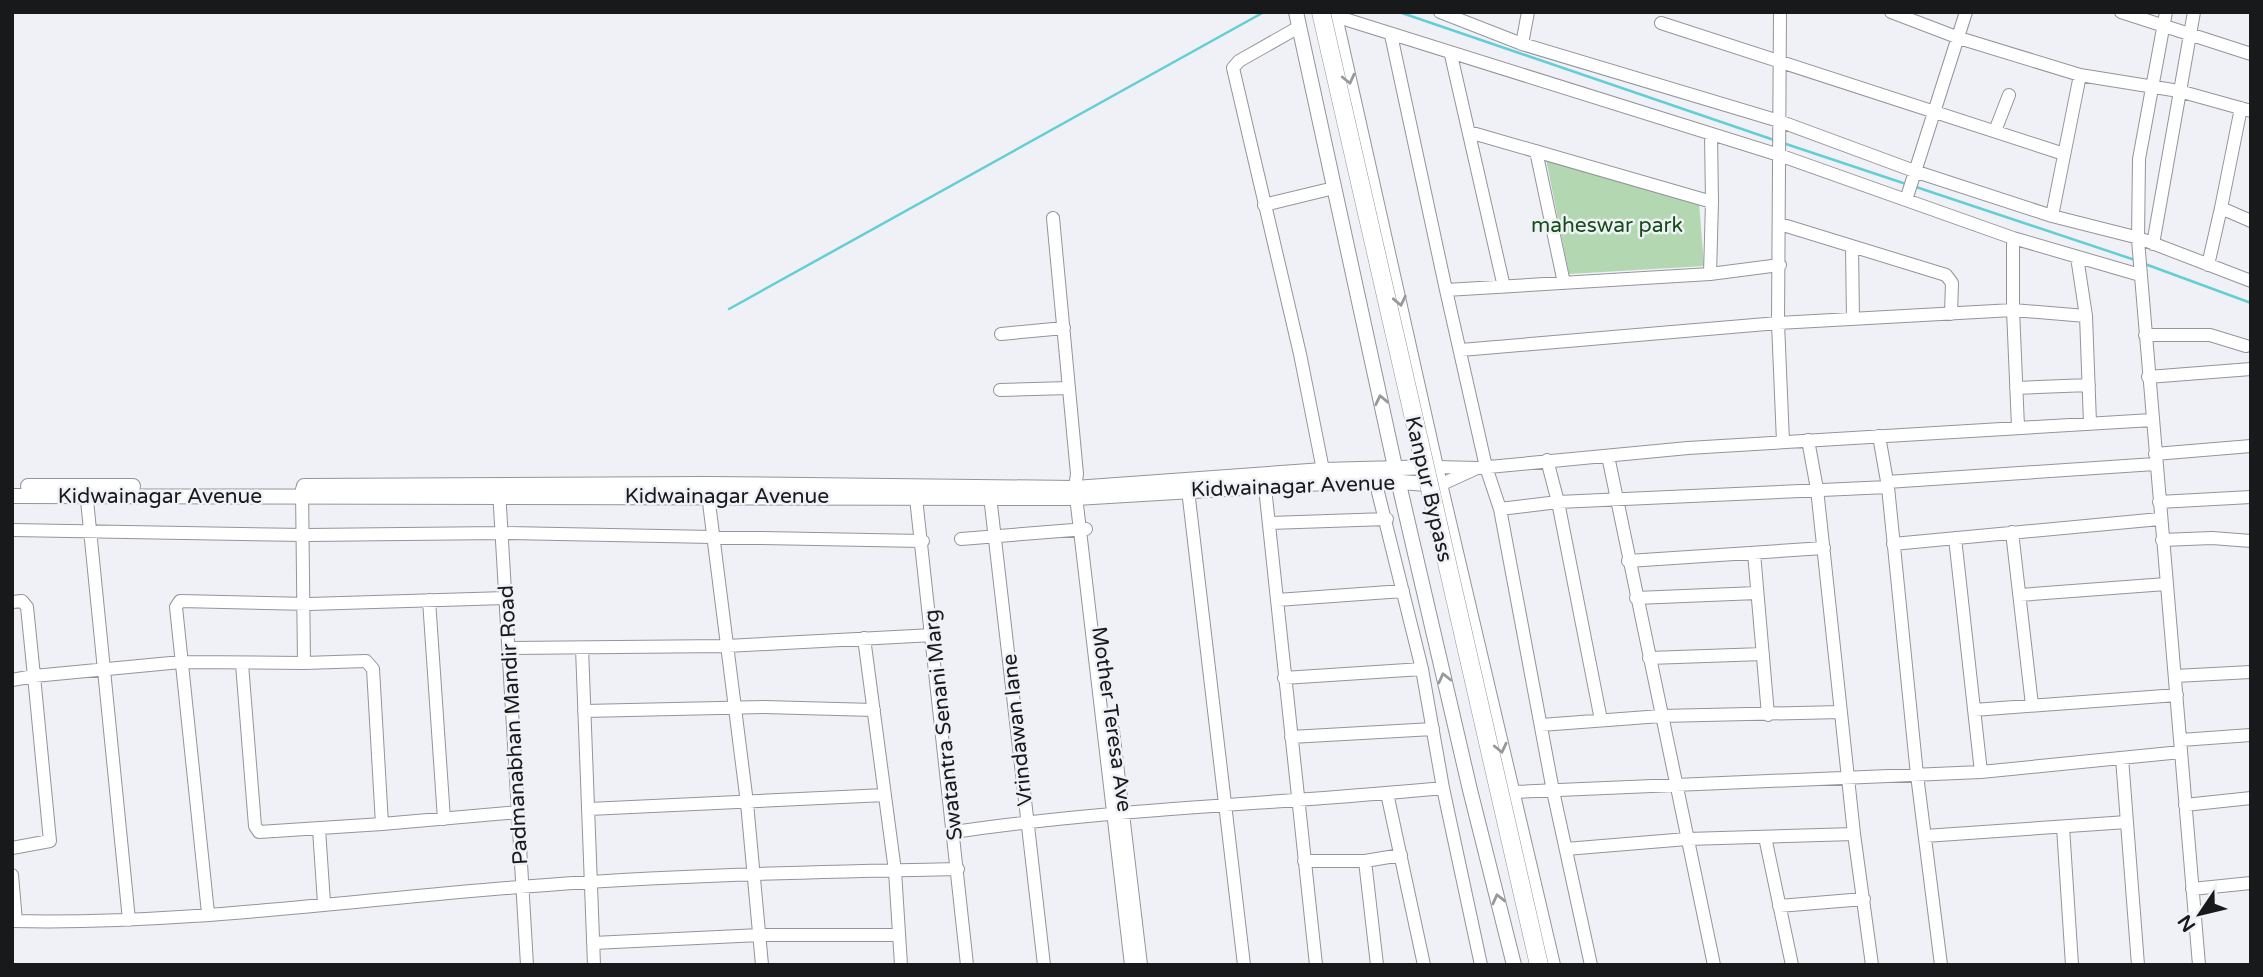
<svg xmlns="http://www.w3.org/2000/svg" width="2263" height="977" font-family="'Varela Round',sans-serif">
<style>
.green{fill:#b3d7b1}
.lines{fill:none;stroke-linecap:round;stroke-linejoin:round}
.stream{stroke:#63ced4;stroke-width:2.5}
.minor-casing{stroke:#93959b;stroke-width:14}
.major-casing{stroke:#93959b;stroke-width:16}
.minor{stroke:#fff;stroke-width:12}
.major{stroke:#fff;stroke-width:14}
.highway-bridge-casing{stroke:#93959b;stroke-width:19;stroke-linecap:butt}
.highway-bridge{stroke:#fff;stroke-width:18}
.oneway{stroke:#979898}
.labels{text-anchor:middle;stroke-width:5;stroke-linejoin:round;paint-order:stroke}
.park-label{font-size:21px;fill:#154d16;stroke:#eff1f7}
.street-label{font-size:21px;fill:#18191b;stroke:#eff1f7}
</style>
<rect width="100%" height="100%" fill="#eff1f7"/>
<!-- green -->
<path class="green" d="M1546,159L1699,202L1704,266L1569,274Z"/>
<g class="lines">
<!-- stream -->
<path class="stream" d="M1399,12L1774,140
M1783,143L1906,184
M1916,187L2135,260
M2145,264L2251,303
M729,309L1264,12"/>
<!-- minor casing -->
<g class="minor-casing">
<path id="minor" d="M1440,12L1522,44L1779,121L1917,172L2052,216L2139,238L2251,281
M1780,12L1778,323L1783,442
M1891,12L1959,38L2080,75L2179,91L2251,111
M2121,12L2251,54
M2166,12L2139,159L2138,240L2199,965
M1335,16L1779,155L2013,238V310L1778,323L1461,350
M1661,23L2064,154
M1299,27L1239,61L1233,68L1300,354L1323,470
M1391,35L1446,290
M1522,44L1528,12
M1451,55L1504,287
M2241,108L2221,208L2251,221
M1995,131L2009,95
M1469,132L1712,202L1710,274
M1711,134L1712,202
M1536,151L1564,283
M1906,200L1966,12
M1264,205L1334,188
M2052,216L2080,75
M1053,218L1077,474L1075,488L1131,965
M1780,224L1946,275L1952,283L1951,314
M2013,238L2140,275
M2153,244L2194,12
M1852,246L1853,319
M2077,257L2086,316
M2208,265L2221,208
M1001,334L1064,328
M2145,335H2210L2246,346
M2148,377L2251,369
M2016,388L2089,385
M1000,390L1069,388
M2018,427L2013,310L2086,316L2090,423
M1879,436L1888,487L1917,775L1941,965
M1808,440L1817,489L1854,834L1872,965
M2155,454L2251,446
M1608,456L1714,965
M1547,460L1558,502L1601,720
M1436,467L1478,468L1688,448L2152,420
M1264,478L1316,965
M1375,480L1422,669
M1887,482L2155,464
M1440,485L1475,469
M707,487L747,803L762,965
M915,489L967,965
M86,490L129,920
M499,490L527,965
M1188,490L1244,965
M990,496L1044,965
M2159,502L2251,497
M1500,509L1558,502L1888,487
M1269,523L1387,519
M12,530L305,535L502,533L923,541
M2012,532L2032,705
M1955,538L1981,772
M961,539L1086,529
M2162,540L2212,538L2251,541
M1893,544L2160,519
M1754,553L1768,715
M1628,561L1824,548
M2020,595L2166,584
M1636,598L1757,593
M429,600L444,819
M1277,600L1403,591
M12,602L22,601L27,607L34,676L12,680
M864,638L895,871L901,965
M509,648L727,646L933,635
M582,648L594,965
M1649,658L1763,654
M304,663L366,661L373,669L382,824L518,812
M242,664L255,826L259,832L382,824
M2175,676L2251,672
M1284,678L1422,669L1443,788L1481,965
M1974,710L2177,695
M584,711L764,707L874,710
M1541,725L1661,716L1841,712
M1113,730L1141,965
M1291,737L1433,729
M2181,740L2251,735
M2122,758L2138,965
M1512,792L1981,772L2181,752
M1387,793L1424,965
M2185,805L2251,798
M589,809L885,795
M2063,827L2072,965
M319,829L324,903
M954,832C1116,808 1280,804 1443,788
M1925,836L2127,822
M1765,837L1792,965
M12,848L50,841L34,676L181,662L304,663L302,489
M1566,849L1687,839L1854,834
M1304,861H1365L1377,965
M1365,861L1401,855
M12,875L16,921
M2192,889L2251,883
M1779,906L1864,899
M208,913L176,607L180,601L309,604L506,598
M12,921C181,925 351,900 519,887C665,875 812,872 958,869
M593,943L760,935H899
M1591,965L1553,791L1500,509L1486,467L1446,290L1710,274L1780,265"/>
</g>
<!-- major casing -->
<g class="major-casing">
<path id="major" d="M1296,12L1395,467L1470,790L1514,965
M1334,12L1436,467L1553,965
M28,486H133
M304,486L707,484L1075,488L1323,470L1436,467
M12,496L1076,498L1375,480L1440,485"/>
</g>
<!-- minor -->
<use href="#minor" class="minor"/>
<!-- major -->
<use href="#major" class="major"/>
<!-- highway-bridge casing -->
<g class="highway-bridge-casing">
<path id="highway-bridge" d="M1321,12L1539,965"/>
</g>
<!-- highway-bridge -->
<use href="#highway-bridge" class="highway-bridge"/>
</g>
<!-- one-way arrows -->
<defs><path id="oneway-chevron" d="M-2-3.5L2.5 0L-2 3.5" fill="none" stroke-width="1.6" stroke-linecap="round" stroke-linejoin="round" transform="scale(1.75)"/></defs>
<g class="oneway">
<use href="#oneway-chevron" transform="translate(1349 79) rotate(77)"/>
<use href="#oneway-chevron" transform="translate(1400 301) rotate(78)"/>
<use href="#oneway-chevron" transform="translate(1381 400) rotate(-102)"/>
<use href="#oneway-chevron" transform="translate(1444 678) rotate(-103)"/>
<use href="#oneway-chevron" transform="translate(1501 748) rotate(77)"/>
<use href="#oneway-chevron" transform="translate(1498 899) rotate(-104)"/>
</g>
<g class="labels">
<!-- park labels -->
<g class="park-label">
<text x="1607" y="232">maheswar park</text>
</g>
<!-- street labels -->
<g class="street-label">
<text transform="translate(1293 486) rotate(-2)" y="7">Kidwainagar Avenue</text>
<text transform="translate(1429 489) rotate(77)" y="7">Kanpur Bypass</text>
<text x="160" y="503">Kidwainagar Avenue</text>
<text x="727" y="503">Kidwainagar Avenue</text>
<text transform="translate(1112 719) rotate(82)" y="7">Mother Teresa Ave</text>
<text transform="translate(513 725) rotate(-93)" y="7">Padmanabhan Mandir Road</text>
<text transform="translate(943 725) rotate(-96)" y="7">Swatantra Senani Marg</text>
<text transform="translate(1017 730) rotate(-96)" y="7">Vrindawan lane</text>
</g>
</g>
<!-- border -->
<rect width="2263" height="977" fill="none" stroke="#18191b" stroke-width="28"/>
<!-- north arrow -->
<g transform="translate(2200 914) rotate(235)" stroke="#eff1f7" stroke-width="5" paint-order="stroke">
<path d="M0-5L12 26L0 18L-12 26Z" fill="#18191b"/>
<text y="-10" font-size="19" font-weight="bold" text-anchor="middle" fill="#18191b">N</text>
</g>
</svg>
